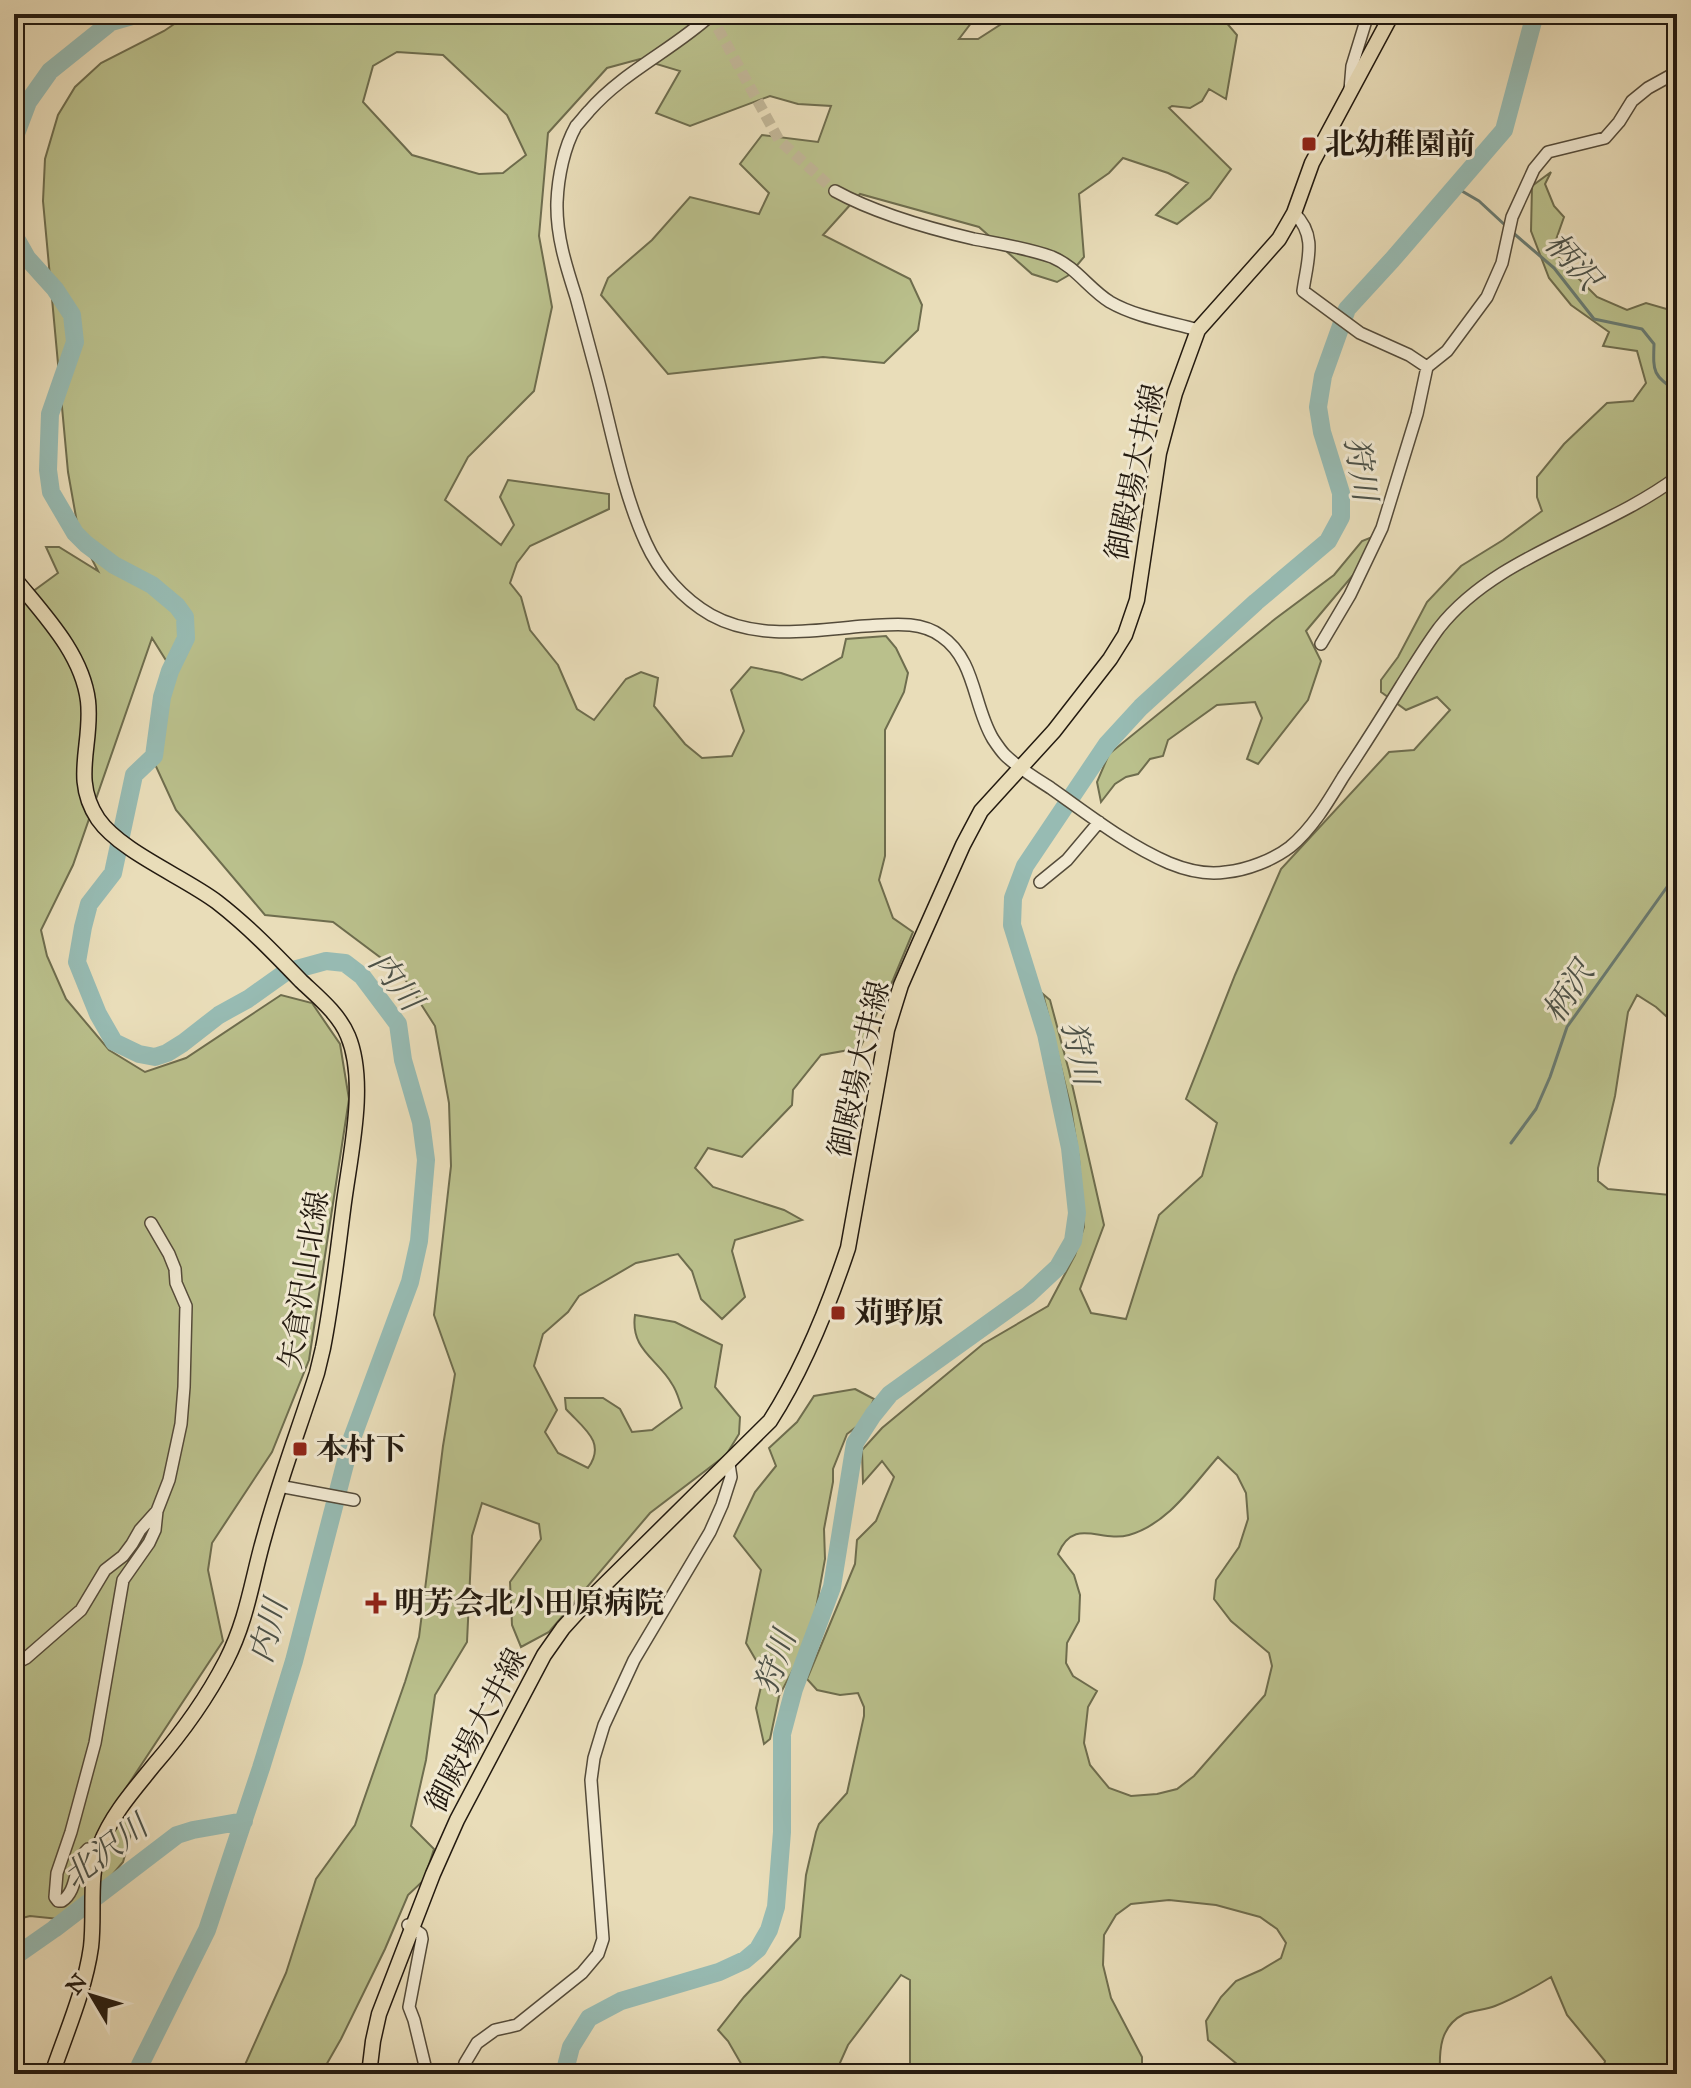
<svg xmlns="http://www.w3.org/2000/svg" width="1691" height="2088" font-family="'IM FELL Great Primer','Noto Serif JP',serif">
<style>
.green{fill:#bac08c;stroke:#6e6d4e;stroke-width:2;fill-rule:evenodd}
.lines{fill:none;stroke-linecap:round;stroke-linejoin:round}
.stream{stroke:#697b72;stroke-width:3}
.river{stroke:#97bbb3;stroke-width:18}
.minor-tunnel{stroke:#c1b697;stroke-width:11;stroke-dasharray:11 5.5;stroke-linecap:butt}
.minor-casing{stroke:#544b3a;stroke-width:14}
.major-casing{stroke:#231a10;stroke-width:17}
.minor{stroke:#f1e9d2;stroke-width:11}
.major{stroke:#e9ddb9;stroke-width:14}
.poi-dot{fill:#8f2418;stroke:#f1e9d2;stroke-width:3}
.labels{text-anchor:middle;stroke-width:6;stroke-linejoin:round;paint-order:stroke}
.poi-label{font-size:30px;font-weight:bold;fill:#231a10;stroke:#f1e9d2;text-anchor:start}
.street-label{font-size:30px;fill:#231a10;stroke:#f1e9d2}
.water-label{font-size:32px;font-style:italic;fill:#4c5249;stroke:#f1e9d2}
</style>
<rect width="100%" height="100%" fill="#e9ddb9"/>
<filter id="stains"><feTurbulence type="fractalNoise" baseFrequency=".0025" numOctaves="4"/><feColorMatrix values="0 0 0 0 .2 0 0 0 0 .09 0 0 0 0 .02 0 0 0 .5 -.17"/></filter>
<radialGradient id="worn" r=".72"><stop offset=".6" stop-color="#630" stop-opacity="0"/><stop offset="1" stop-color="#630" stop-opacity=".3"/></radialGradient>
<!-- green -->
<path class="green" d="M189,14H978L959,39H978L1017,14H1219L1237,35L1226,99L1209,89L1202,101L1190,108L1172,106L1169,108L1231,169L1210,198L1177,224L1156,215L1188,183L1168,173L1123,158L1109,173L1079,194L1084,257L1069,275L1057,282L1032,274L979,227L860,194L823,235L910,279L922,305L918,330L884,363L823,357L668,374L601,295L608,278L652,240L690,197L759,214L769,193L740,164L762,135L818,142L831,106L798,104L770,96L690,126L656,113L680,71L640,59L607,68L548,133L539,236L552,307L534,391L468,457L445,500L501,545L514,525L500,497L508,480L609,494V509L530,546L517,563L510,583L521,597L530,630L558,665L577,709L594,720L626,679L641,672L658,678L654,706L685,744L702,758L732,756L744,731L731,690L751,667L781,673L802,680L842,657L846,639L886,636L896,648L908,673L904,692L885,730V856L879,880L893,918L913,932L893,980L860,1048L821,1055L793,1090L792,1105L742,1157L708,1148L695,1168L713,1187L784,1210L802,1220L735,1240L732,1251L745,1297L722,1319L701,1299L692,1271L678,1254L636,1263L579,1296L568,1312L543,1334L534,1366L557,1410L545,1432L558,1453L588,1468C607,1442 583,1428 566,1409L565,1398H603L620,1409L632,1432L652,1430L682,1408C679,1400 677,1391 672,1384C658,1359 630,1350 635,1315L675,1322L722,1345L715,1387L740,1417L739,1434L726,1455L650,1513L549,1632L521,1647L512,1625L510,1582L541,1539L539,1524L482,1503L472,1536L467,1642L435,1695L426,1760L411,1826L434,1849L424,1880L408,1895L385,1949L341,2039L321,2074H244V2067L286,1973L316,1879L355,1825L405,1682L419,1637L443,1446L455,1374L434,1315L451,1166L449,1103L435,1026L401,973L333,922L265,915L176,810L154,762L158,717L172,670L152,638L73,865L41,930L47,956L66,999L109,1050L145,1072L186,1058L281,995L312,1003L340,1044L349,1099L309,1360L272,1452L212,1543L208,1570L223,1641L120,1797L131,1834L123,1862L83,1910L59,1919L30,1916L14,1920V591L21,600L58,573L46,547H59L98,571L79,534L68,472L43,201L45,159L58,115L75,87L101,63L164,31ZM397,52L443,55L507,115L526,155L503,173L479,174L412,155L363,102L373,66Z
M1551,172L1545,184L1554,206L1564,217L1553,248L1563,263L1597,297L1627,310L1646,303L1677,312V1026L1656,1007L1637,995L1628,1012L1615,1096L1598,1168V1181L1608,1189L1670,1195L1677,1191V2074H1602L1605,2061L1567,2015L1551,1977C1533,1988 1515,1998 1495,2006C1485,2010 1474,2010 1464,2014C1440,2026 1439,2050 1440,2074H1249L1208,2040L1206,2021L1221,1997L1236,1981L1261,1970L1281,1958L1286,1943L1277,1929L1260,1917L1216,1905L1169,1900L1131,1904L1116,1915L1104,1935L1103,1965L1111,1998L1142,2057V2074H910V1980L901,1975L848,2045L835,2074H747L728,2041L718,2030L744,1997L800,1937L806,1875L816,1832L819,1824L847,1793L864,1716V1707L858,1693L840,1695L817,1690L807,1679L855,1564L857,1540L876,1521L894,1477L882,1461L863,1483L862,1450L882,1428L983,1344L1048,1306L1075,1255L1084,1227L1079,1159L1071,1108L1043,994L1050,1000L1069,1071L1104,1225L1080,1289L1091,1313L1126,1319L1159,1215L1202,1176L1217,1123L1186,1099L1235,975L1281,869L1389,752L1414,750L1450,710L1437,697L1406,710L1381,692V680L1398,657L1427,602L1461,566L1503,540L1542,511L1537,497V477L1564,444L1607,403L1633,401L1646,383L1637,351L1603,346L1609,332L1571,305L1549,278L1531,231L1532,186ZM1218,1457L1237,1475L1246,1493L1248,1519L1239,1547L1216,1580L1214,1599L1231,1621L1269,1653L1272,1666L1265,1695L1194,1776L1177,1789L1157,1794L1131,1796L1109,1788L1090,1765L1084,1743L1088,1707L1097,1691L1073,1676L1066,1663L1067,1643L1079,1621L1080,1595L1074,1575L1058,1554C1074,1516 1100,1543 1129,1535C1168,1524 1193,1485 1218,1457Z
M1375,536L1354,574L1306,631L1321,661L1308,700L1258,764L1247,759L1262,718L1255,702L1217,705L1168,740L1163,756L1150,759L1138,774L1126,777L1115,784L1101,802L1097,782L1109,754L1275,619L1334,575L1362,541Z
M855,1389L874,1399L865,1420L847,1434L833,1469V1482L824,1529L825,1559L811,1636L779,1696L770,1739L764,1744L756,1708L764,1674L746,1643L761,1570L734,1536L755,1492L776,1466L769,1448L797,1422L814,1396Z"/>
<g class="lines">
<!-- stream -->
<path class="stream" d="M1455,187L1479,201L1506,226
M1511,231L1554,268L1594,319L1642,329L1654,344C1653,374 1653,374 1677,392
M1511,1143L1536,1109L1550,1077L1567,1027L1677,873"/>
<!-- river -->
<path class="river" d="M14,139L28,102L50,71L111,22L139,14
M14,235L27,258L55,289L72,315L75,342L50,414L48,470L51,492L75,533L86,544L114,565L152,585L177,606L185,617L186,638L170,671L162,697L154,756L134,775L113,873L89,904L83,927L77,962L98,1014L114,1042L139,1054L155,1057L167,1053L183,1043L219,1015L248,999L286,972L326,961L345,963L362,976L398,1024L403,1060L421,1122L426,1160L419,1241L410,1282L351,1441L294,1661L261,1768L207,1930L140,2065L137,2074
M14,1957L54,1929L177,1835L193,1830L244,1821
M564,2074L571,2047L589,2018L621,2001L719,1972L745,1960L758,1949L769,1930L776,1907L782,1832V1734L794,1689L832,1587L855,1443L873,1415L890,1394L1028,1295L1058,1267L1073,1241L1077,1213L1070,1148L1046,1034L1012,925L1013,898L1025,866L1107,744L1141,707L1256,602L1328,541L1341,517V493L1322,432L1318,407L1323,376L1347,309L1392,260L1504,130L1535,14"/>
<!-- minor-tunnel -->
<path class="minor-tunnel" d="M710,14L779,140L835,191"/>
<!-- minor casing -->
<g class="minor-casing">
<path id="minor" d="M712,14C673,50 624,71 589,111C587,113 578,124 576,126C564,147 558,177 557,202C556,235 566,266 576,297C582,319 588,342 594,364C610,421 621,489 646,543C659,572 683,599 711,615C758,641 814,630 865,626C890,625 919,620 941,636C976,660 973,706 993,739C995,742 1003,753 1005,755C1018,768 1037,779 1052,789C1089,815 1127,845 1169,863C1186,870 1207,875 1226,872C1247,870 1273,860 1290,847C1312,829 1328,802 1343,777C1363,747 1382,717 1401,686C1413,667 1425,647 1439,628C1496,555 1604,532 1677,477
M1350,90L1352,66L1368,14
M835,191C877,214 927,228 974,239C1000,244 1027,248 1052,257C1076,267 1089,289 1110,302C1136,317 1170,322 1198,330
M1294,213C1318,236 1307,261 1303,291L1360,333L1409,355L1427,367
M1321,644L1350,595L1382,528L1417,414L1427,367L1447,351L1487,297L1502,263L1512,217L1534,169L1548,152L1605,138L1619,122L1632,101L1648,88L1677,72
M1040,882L1067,860L1099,822
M279,1486L354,1500
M14,1664L26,1658L81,1610L105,1570L123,1556L132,1544L140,1530L157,1511L169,1480L181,1424L184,1387L186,1306L176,1283L175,1269L169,1254L151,1223
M99,1849H88C73,1863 79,1890 62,1901H58L55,1897L57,1873L71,1832L95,1743L123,1580L149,1543L155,1530L157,1511
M408,1925L421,1934L422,1939L409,2007L414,2020L427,2074
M462,2074L465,2063L477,2043L495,2030L517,2025L582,1973L598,1954L603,1939L591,1780L594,1758L604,1725L634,1660L710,1532L722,1505L731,1477L729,1464"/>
</g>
<!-- major casing -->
<g class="major-casing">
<path id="major" d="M14,578C43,614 82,653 88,701C93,744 71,779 98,819C121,852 184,877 217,902C248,926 274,953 301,981C318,997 339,1014 348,1036C368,1084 349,1159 343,1210C337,1256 332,1302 323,1348L317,1373C300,1426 280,1479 265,1534C252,1578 248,1618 226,1661C208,1696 180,1735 154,1765C134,1790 112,1814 100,1845C88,1877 95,1913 91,1947C85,1990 66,2033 52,2074
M369,2074L373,2041L379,2014L433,1874L457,1820L544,1655L563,1628L583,1606L770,1421C804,1368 828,1308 848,1248L887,1030L901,985L918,946L963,845L981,811L1054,731L1110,659L1125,635L1137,600L1159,453L1175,393L1198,330L1279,239L1294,213L1312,163L1392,14"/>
</g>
<!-- minor -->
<use href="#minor" class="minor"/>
<!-- major -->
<use href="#major" class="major"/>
</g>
<!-- markers -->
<g class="poi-dot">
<rect x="1301" y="136" width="16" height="16" rx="4"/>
<rect x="830" y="1305" width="16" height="16" rx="4"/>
<rect x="292" y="1441" width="16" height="16" rx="4"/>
<path d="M372 1591h8v8h8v8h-8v8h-8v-8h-8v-8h8z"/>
</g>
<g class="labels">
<!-- poi labels -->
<g class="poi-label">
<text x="1325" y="154">北幼稚園前</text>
<text x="854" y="1323">苅野原</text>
<text x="316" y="1459">本村下</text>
<text x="394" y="1613">明芳会北小田原病院</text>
</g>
<!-- street labels -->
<g class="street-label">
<text transform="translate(1135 472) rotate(-78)" y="10">御殿場大井線</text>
<text transform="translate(859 1069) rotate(-77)" y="10">御殿場大井線</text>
<text transform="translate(304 1280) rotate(-81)" y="10">矢倉沢山北線</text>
<text transform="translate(476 1730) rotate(-62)" y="10">御殿場大井線</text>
</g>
<!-- water labels -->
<g class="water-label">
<text transform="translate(1573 261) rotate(48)" y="11">柄沢</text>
<text transform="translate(1361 469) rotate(81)" y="11">狩川</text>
<text transform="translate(396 981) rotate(52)" y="11">内川</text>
<text transform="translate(1568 992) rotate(-57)" y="11">柄沢</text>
<text transform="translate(1080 1053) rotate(77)" y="11">狩川</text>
<text transform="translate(268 1631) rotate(-75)" y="11">内川</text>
<text transform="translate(775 1662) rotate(-71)" y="11">狩川</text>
<text transform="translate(105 1851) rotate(-37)" y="11">北沢川</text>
</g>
</g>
<!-- margin -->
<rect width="1691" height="2088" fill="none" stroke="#e9ddb9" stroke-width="48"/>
<rect x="16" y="16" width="1659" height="2056" fill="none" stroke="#231a10" stroke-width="4"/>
<rect x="24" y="24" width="1643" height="2040" fill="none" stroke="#231a10" stroke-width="2"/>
<!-- north arrow -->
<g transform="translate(92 1996) rotate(308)" stroke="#f1e9d2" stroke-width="6" paint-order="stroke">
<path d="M0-6L14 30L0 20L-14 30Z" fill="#231a10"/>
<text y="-12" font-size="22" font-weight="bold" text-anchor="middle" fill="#231a10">N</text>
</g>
<rect width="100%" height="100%" filter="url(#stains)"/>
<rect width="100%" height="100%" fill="url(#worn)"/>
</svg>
